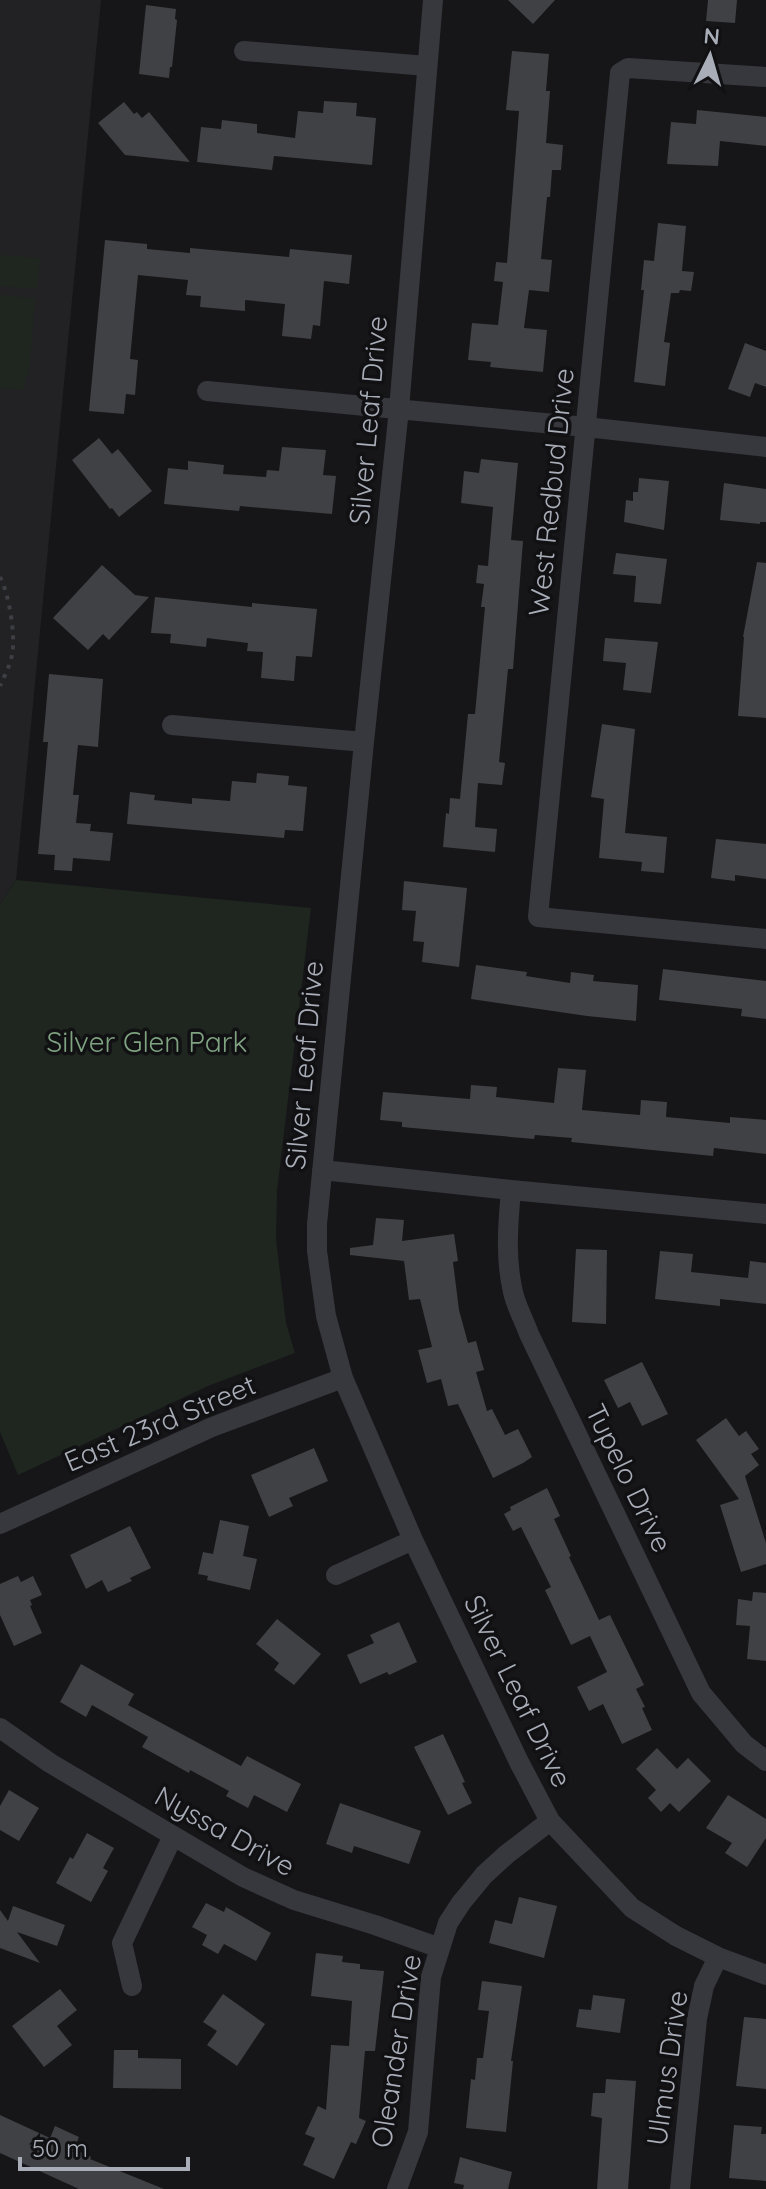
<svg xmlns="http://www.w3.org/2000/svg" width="766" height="2189" font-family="Quicksand,sans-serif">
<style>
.built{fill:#222225}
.green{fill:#1e261f}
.building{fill:#404145}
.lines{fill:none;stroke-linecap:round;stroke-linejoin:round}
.path{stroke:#3d3f44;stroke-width:4;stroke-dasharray:4 6;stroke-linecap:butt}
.street{stroke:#37383d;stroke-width:20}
.labels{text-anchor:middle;stroke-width:7;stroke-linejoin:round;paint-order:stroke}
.street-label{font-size:28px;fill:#a8adb8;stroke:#111113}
.park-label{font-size:28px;fill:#7fa381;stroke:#111113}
</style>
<rect width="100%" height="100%" fill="#161618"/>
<!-- built -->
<path class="built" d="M0,0H101L16,880L0,904Z"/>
<!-- green -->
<path class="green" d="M0,255L40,258L37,289L0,286Z
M0,295L35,298L30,365L23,390L0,388Z
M16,880L311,908L277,1191L276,1239L286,1323L295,1353L208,1386L18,1475L0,1432V904Z"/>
<!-- building -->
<path class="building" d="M508,0H555L533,24Z
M708,0H737L735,23L706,21Z
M146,5L176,9L175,19L177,20L172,67H170L169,78L139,74Z
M512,51L549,54L546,91H550L546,143L563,145L561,170H552L550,197H547L541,259L552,260L549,292L529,290L524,328L547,330L543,372L490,367L491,362L468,360L472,323L498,325L503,282L494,281L496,262L507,263L519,111L506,110Z
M324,101L357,103L356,116L376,118L372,165L274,156L272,170L197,162L201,127L221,129L222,120L257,124V133L295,138L298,111L323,113Z
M124,102L134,114L137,112L142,118L149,112L190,162L125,155L98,123Z
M697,110L766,117V146L720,141L718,166L667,164L671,122L696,124Z
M658,223L686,226L682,271L694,272L691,291L680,290L679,293H671L664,342L670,343L665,386L634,382L644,290H641L644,260L654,261Z
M105,240L147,244V249L190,253V248L289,257L290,249L352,255L349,284L324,281L320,326L313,325L311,339L282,336L285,304L245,300V311L200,307L201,296L186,295L188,280L138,275L130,359L138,360L135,395L126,394L124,414L89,411Z
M745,343L766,351V387L755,383L750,397L728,389Z
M99,438L112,454L118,449L152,491L119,517L112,508L110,509L72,460Z
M282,447L326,450L323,475L336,476L332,514L240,506L239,511L164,504L168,468L188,470V461L224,465L223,474L266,477L267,470L279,471Z
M481,459L518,463L511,540L523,541L513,669H508L499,762L505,763L502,785L478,783L475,827L497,829L495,852L443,847L446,813L449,814L450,798L460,799L468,714H475L485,607H481L484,584L476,583L478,565L488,566L493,507L461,503L464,471L479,473Z
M639,478L669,481L664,530L624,522L626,500L633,501V492H638Z
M724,483L766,489V522H760V524L720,520Z
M616,553L667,559L661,604L634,602L636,576L613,574Z
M757,562L766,563V718L738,716L744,637H743Z
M102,565L135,595L149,597L109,640L103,634L88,650L53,618Z
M155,597L252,607V603L317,609L312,657L296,656L294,681L261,678L263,652L247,651L248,643L207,638L206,647L170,643L171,634L151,633Z
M605,638L658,642L651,693L623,690L626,663L603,661Z
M49,674L103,679L98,747L78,745L73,795H79L76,823L91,824L90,831L113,833L110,861L73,858L72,871L54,870L55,855L38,854L48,742H43Z
M602,724L635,729L625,833L667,837L664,873L641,871L642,862L599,858L604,799L591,797Z
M257,773L289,776L288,785L307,787L303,831L285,830L284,838L127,824L130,792L155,795L154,800L192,804V798L230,801L232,781L256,783Z
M716,839L766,844V879L735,875V881L711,878Z
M404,881L467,888L459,967L422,962L424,942L413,941L416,911L402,910Z
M476,965L527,972L526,976L570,983L571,972L594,975L593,981L638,985L636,1021L587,1016L471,999Z
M663,969L766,981V1019L741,1016L742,1009L659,1000Z
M558,1068L586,1070L582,1110L640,1115L641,1100L667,1102L666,1117L730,1123V1117L766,1120V1154L714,1148L713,1156L571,1142L572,1138L535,1135L534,1139L402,1127V1122L380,1120L383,1092L470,1099L471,1085L497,1087L496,1097L554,1103Z
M376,1218L404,1220L402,1241L454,1234L458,1261L453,1262L459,1310L468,1343L476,1341L484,1370L476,1372L487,1411L492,1409L505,1435L518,1429L532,1457L523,1463L493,1478L458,1404L448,1406L441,1379L427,1383L418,1350L432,1347L420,1299L409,1300L404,1261L350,1255V1248L373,1245Z
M576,1249L607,1250L606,1324L572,1322Z
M660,1251L693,1254L691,1272L748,1278L750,1261L766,1263V1304L720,1299V1306L655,1299Z
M642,1362L668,1414L642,1426L630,1402L618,1408L604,1380Z
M726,1418L739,1436L746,1431L759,1449L751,1454L759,1465L745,1476L766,1543V1564L741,1572L720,1505L739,1499L696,1440Z
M314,1448L328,1481L289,1498L293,1506L269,1517L251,1475Z
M547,1488L560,1516L554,1519L571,1556L569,1557L599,1620L610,1615L644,1685L636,1689L645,1707L642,1708L652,1730L622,1744L603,1704L589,1711L577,1687L607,1672L590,1636L571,1645L545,1590L551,1587L521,1527L513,1531L504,1514L511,1510L510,1507Z
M220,1520L249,1526L243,1556L257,1559L250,1590L207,1580L208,1576L198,1574L203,1552L213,1554Z
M130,1526L151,1568L130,1578L132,1581L108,1592L102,1580L86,1589L70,1555Z
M18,1576L21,1582L33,1576L42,1595L30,1600L32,1605L30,1606L42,1633L14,1646L0,1615V1584Z
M753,1592L766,1593V1661L747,1659L750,1626L736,1625L738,1599L752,1601Z
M277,1619L321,1654L294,1685L274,1670L279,1663L256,1644Z
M399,1622L417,1662L389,1675L387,1672L360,1684L347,1655L374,1643L370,1635Z
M81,1664L134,1694L128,1705L241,1766L247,1756L301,1784L287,1812L254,1795L248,1808L226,1796L229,1791L190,1770L189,1773L142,1747L148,1737L92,1705L86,1717L60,1702Z
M443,1734L465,1782L462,1783L472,1803L448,1815L414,1747Z
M657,1748L677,1769L688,1758L711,1781L679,1812L670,1803L661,1812L648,1798L656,1790L636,1769Z
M9,1790L39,1808L19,1841L0,1830V1806Z
M728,1795L766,1819V1838L747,1867L725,1853L732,1843L706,1828Z
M340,1803L421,1831L409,1864L354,1846L352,1853L326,1844Z
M87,1833L114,1848L103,1868L108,1871L91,1902L56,1883L70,1857L73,1859Z
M519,1897L557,1906L544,1958L489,1943L495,1920L512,1924Z
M206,1903L224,1912L226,1907L271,1933L256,1961L224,1944L218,1954L202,1945L207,1935L192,1927Z
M13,1906L65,1925L57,1946L17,1932L40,1963L0,1948V1910L8,1921Z
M316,1953L343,1956L342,1962L360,1964V1969L384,1971L375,2051H365L359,2118L366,2121L356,2144L351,2142L334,2179L303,2165L315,2138L305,2134L318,2106L326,2110L331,2045L349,2046L352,2001L311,1996Z
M482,1981L522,1986L511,2061H513L506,2132L466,2128L471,2079L475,2080L477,2058H483L489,2011L478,2010Z
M60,1989L77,2010L57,2026L72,2045L44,2067L12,2026Z
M223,1994L265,2024L237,2066L207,2045L217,2031L203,2022Z
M593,1995L625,1999L620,2033L576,2027L579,2009L591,2010Z
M744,2017L766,2019V2089L736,2086Z
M114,2050H138V2058L181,2059V2089L113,2088Z
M606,2079L636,2081L628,2189H597L602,2118L591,2116L593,2093H605Z
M0,2115L50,2138L55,2126L79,2137L74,2149L91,2157L90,2159L164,2189H79L0,2153Z
M734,2125L762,2127L761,2134H766V2181L729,2178Z
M460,2157L512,2172L508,2189H463L464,2185L454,2183Z"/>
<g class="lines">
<!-- path -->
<path class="path" d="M0,577C9,594 16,636 12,655C10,666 4,677 0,686"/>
<!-- street -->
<path class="street" d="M433,0L399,409L364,742L317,1224V1251L326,1316L343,1378L413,1540L519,1762L550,1821L632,1908L676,1936L718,1957L766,1975
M244,51L427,66
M766,77L628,68L620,73L538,917L766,939
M207,391L586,427L766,447
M172,725L364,742
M322,1170L511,1190L766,1214
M511,1190C508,1224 505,1258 513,1292C516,1306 524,1320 529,1334L701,1693L744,1744L766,1761
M0,1524L212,1427L343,1378
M336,1575L413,1540
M0,1728L50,1763L243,1877L294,1900L375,1925L440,1948
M132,1986L122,1943L173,1836
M397,2189L418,2132L431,1977L448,1923L461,1903L484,1875L507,1854L550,1821
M680,2189L697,2019L704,1986L718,1957"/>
</g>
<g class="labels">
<!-- street labels -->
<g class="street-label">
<text transform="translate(368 420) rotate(-85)" y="10">Silver Leaf Drive</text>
<text transform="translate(551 492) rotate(-84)" y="10">West Redbud Drive</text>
<text transform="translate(304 1065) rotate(-85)" y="10">Silver Leaf Drive</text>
<text transform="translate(160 1423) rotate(-23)" y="10">East 23rd Street</text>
<text transform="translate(629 1478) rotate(64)" y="10">Tupelo Drive</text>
<text transform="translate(518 1691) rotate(64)" y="10">Silver Leaf Drive</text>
<text transform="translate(225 1831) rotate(29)" y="10">Nyssa Drive</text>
<text transform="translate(396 2051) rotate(-81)" y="10">Oleander Drive</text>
<text transform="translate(667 2068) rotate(-82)" y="10">Ulmus Drive</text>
</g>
<!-- park labels -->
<g class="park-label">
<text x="147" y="1052">Silver Glen Park</text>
</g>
</g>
<!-- north arrow -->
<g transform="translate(710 56) rotate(5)" stroke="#111113" stroke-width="6" paint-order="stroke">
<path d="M0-6L14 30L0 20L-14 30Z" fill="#a8adb8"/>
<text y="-12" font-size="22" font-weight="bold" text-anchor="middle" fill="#a8adb8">N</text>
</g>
<!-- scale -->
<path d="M20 2157v12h168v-12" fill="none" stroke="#a8adb8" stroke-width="4"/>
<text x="32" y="2157" font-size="24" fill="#a8adb8" stroke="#111113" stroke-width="6" paint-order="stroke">50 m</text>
</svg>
